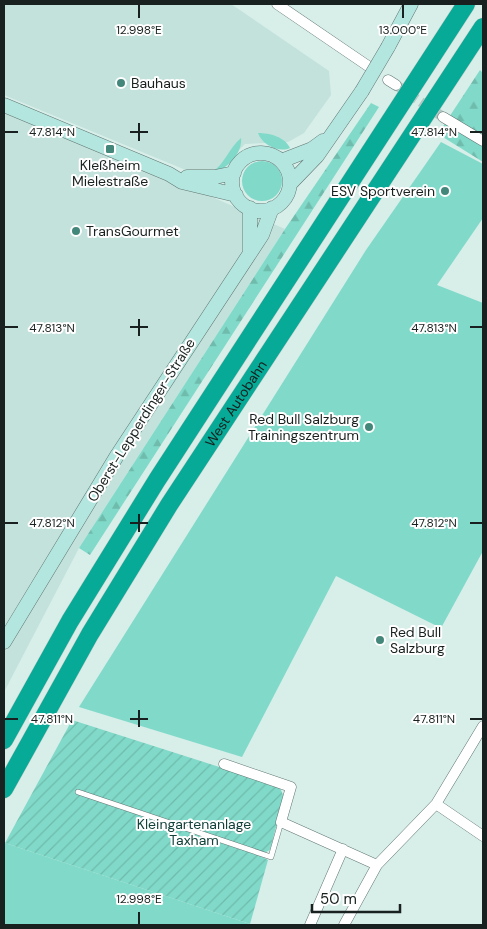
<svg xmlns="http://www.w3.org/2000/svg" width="487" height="929" font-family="'DM Sans',sans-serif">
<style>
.built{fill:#c3e2db}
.grass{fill:#81dac9}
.forest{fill:url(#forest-firs)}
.garden{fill:url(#garden-furrows)}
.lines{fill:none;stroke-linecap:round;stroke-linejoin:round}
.street-tunnel{stroke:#b1c5c1;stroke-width:10;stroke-dasharray:10 5;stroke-linecap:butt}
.lane-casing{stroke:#627773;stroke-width:6}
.street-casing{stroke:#627773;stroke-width:11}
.secondary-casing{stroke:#627773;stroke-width:15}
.highway-casing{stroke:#cccece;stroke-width:19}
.lane{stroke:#fff;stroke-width:5}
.street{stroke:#fff;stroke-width:10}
.secondary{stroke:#b4e6e0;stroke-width:14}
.highway{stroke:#06aa96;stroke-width:18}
.secondary-bridge-casing{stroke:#627773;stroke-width:15;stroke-linecap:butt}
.secondary-bridge{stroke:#b4e6e0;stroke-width:14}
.ticks{fill:none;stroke:#18211f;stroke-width:2}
.poi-dot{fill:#43877b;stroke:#fff;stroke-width:2}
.labels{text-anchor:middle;stroke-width:4;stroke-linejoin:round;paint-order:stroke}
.poi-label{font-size:14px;fill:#18211f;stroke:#fff;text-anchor:start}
.street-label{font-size:14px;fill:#18211f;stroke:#fff}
.park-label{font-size:14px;fill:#13423b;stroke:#fff}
.ticks-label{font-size:12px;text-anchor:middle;fill:#18211f;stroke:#fff;stroke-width:4;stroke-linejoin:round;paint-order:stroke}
</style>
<defs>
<pattern id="forest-firs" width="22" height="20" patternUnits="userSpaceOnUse" patternTransform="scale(1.25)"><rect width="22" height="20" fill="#81dac9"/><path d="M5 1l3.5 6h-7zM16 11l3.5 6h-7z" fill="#6fbbac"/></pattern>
<pattern id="garden-furrows" width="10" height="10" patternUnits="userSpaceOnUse" patternTransform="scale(1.25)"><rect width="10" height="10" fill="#81dac9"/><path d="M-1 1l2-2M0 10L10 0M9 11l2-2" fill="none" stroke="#6fbbac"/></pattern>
</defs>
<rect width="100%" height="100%" fill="#d7eee9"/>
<!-- built -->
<path class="built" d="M4,4H231L329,71L331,95L304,133L288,142L245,144L218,171L193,173L4,95Z
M4,106L285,229L79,548L4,692Z"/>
<!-- grass -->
<path class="grass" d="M258,133C270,133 285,137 290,148C279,153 262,145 258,133Z
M241,138C243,152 227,171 213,171C224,165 229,148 241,138Z
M441,142L483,164V218L437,285L483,303V551L441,628L336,576L242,757L79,707L366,250Z
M242 181a20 20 0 1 1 40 0a20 20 0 1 1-40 0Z
M5,843L250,924L249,925H4Z"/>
<!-- forest -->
<path class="forest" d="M480,70L483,73V162L438,134Z
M371,103L379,107L90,555L79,548L285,229Z"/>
<!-- garden -->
<path class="garden" d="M72,720L279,786L284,797L270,850L262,854V857L268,860L250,924L5,843Z"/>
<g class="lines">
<!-- street-tunnel -->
<path class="street-tunnel" d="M396,85L443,117"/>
<!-- lane casing -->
<g class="lane-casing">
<path id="lane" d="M78,792L271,857L281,822"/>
</g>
<!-- street casing -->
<g class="street-casing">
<path id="street" d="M277,4L368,66
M388,80L396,85
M443,117L483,141
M224,764L291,787L281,822L377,865
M436,804L483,836
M310,925L343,849
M344,925L377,865L436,804L483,726"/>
</g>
<!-- secondary casing -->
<g class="secondary-casing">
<path id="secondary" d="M388,47L411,4
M4,105L169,174L182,182L236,195
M232 182a29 29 0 1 1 58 0a29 29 0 1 1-58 0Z
M281,161L312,149L323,141
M187,177H215L234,173
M290,184L317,156L362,91
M250,251V208
M4,642L118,454L262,235L272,208"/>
</g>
<!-- highway casing -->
<g class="highway-casing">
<g id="highway">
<path d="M4,740L70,621L157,480L466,4"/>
<path id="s1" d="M4,789L90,634L169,505L483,27"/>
</g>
</g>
<!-- lane -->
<use href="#lane" class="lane"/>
<!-- street -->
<use href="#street" class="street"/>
<!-- secondary -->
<use href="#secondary" class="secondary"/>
<!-- highway -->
<use href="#highway" class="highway"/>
<!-- secondary-bridge casing -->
<g class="secondary-bridge-casing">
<path id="secondary-bridge" d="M362,91L388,47"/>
</g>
<!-- secondary-bridge -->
<use href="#secondary-bridge" class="secondary-bridge"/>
</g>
<!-- ticks -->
<path class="ticks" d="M139,5V18M403,5V18M139,123V141M5,132H18M130,132H148M470,132H482M139,319V336M5,327H18M130,327H148M470,327H482M139,514V532M5,523H18M130,523H148M470,523H482M139,710V727M5,719H18M130,719H148M470,719H482M139,912V924"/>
<!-- markers -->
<g class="poi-dot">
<circle cx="121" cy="83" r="5"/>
<rect x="105" y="144" width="10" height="10" rx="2.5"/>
<circle cx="445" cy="191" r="5"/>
<circle cx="76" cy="231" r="5"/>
<circle cx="369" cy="427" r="5"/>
<circle cx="380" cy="640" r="5"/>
</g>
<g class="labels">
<!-- poi labels -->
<g class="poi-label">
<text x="131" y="88">Bauhaus</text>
<text x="110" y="170" text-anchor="middle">Kleßheim<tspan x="110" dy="16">Mielestraße</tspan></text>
<text x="435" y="196" text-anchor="end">ESV Sportverein</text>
<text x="86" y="236">TransGourmet</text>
<text x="359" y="424" text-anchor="end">Red Bull Salzburg<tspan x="359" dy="16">Trainingszentrum</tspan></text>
<text x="390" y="637">Red Bull<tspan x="390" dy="16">Salzburg</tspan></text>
</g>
<!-- street labels -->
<g class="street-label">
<text dy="5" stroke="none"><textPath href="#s1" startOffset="450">West Autobahn</textPath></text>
<text transform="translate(141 420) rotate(-58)" y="5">Oberst-Lepperdinger-Straße</text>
</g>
<!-- park labels -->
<g class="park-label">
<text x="194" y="829">Kleingartenanlage<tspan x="194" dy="16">Taxham</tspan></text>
</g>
</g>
<g class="ticks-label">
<text x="139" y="34">12.998°E</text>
<text x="403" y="34">13.000°E</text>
<text x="52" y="136">47.814°N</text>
<text x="434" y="136">47.814°N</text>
<text x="52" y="332">47.813°N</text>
<text x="434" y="332">47.813°N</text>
<text x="52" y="527">47.812°N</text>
<text x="434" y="527">47.812°N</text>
<text x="52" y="723">47.811°N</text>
<text x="434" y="723">47.811°N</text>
<text x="139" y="903">12.998°E</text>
</g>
<!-- border -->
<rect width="487" height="929" fill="none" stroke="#18211f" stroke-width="10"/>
<!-- scale -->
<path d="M312 904v8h88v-8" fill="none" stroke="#18211f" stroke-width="2.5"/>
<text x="320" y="904" font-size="15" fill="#18211f" stroke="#ffffff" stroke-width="4" paint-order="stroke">50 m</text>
</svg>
